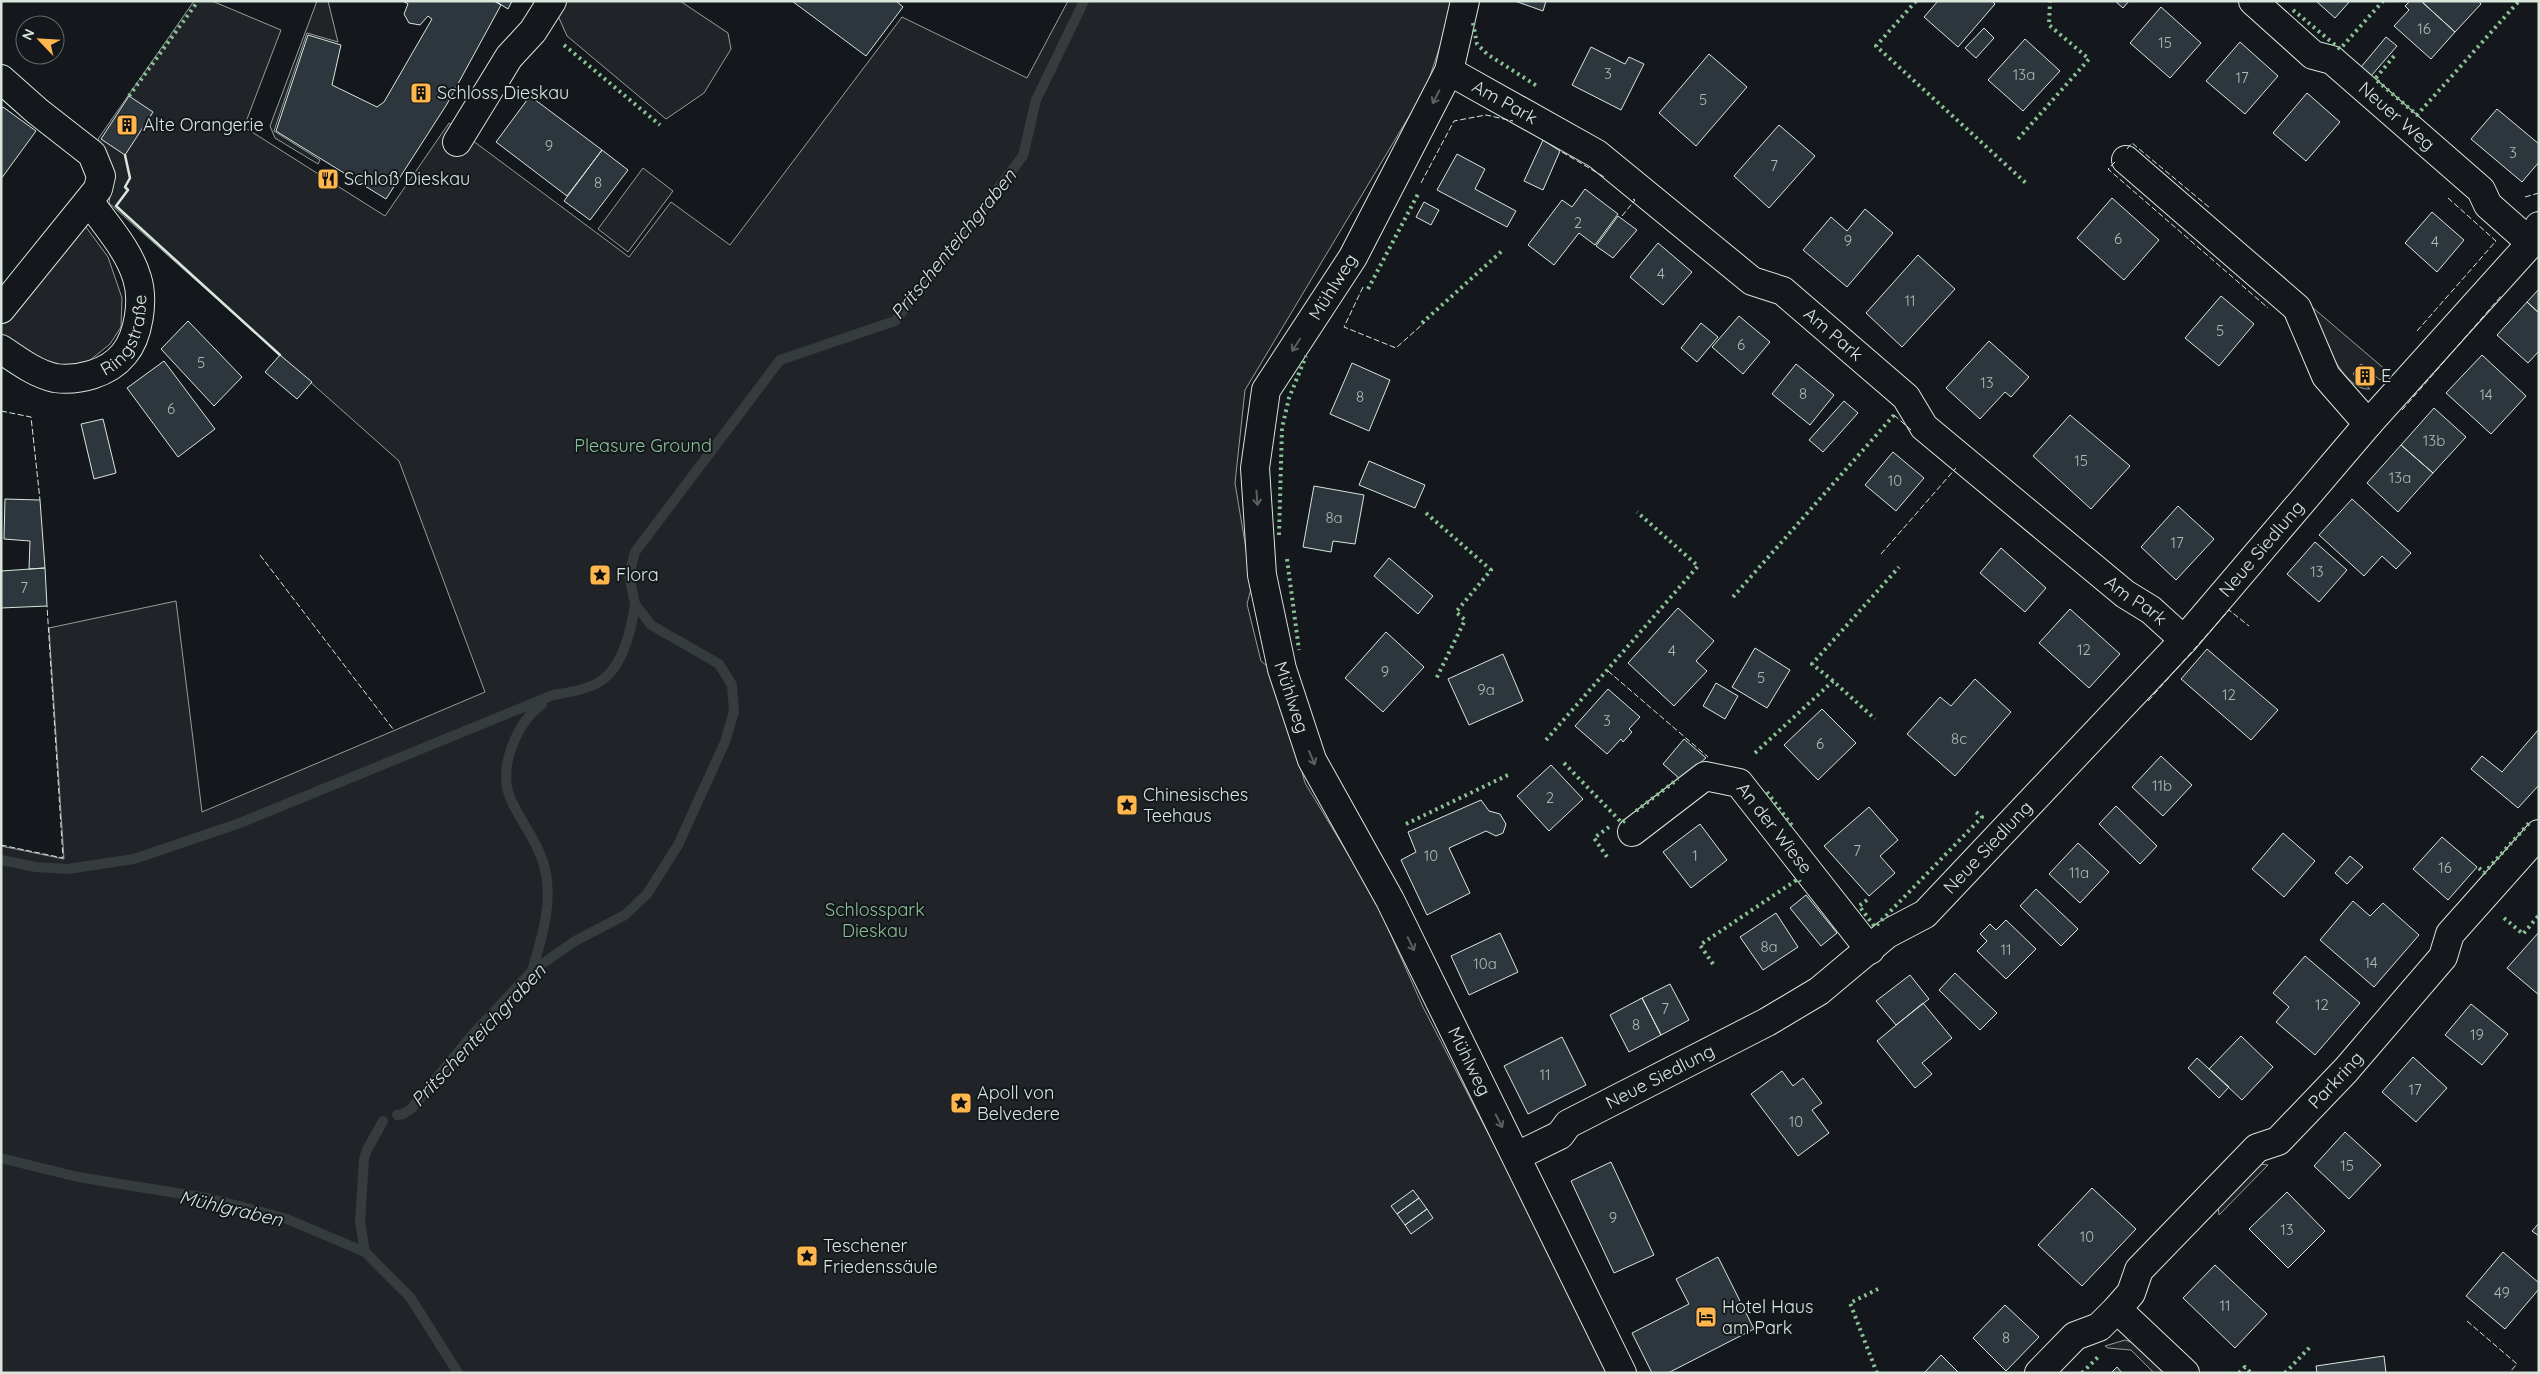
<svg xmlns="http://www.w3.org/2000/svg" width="2540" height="1374" font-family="Quicksand,sans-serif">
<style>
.green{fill:#202428;stroke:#939e99}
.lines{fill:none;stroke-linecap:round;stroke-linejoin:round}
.stream{stroke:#363b3e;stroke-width:10}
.building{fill:#2c363c;stroke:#d8e6dc}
.minor-casing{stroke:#d8e6dc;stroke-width:30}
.minor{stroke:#14181c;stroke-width:28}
.hedge{stroke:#8ac095;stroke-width:4;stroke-dasharray:2.5 4;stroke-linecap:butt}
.fence{stroke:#d8e6dc;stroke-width:1;stroke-dasharray:6 2.5;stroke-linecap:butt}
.wall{stroke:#d8e6dc;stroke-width:2.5}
.oneway{stroke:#59605f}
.labels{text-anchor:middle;stroke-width:4;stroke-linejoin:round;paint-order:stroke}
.number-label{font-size:15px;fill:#adbab4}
.poi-label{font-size:18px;fill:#d8e6dc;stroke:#14181c;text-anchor:start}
.street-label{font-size:18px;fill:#d8e6dc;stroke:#14181c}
.park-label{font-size:18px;fill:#8ac095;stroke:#14181c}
.water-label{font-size:19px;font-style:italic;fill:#d8e6dc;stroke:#14181c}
</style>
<rect width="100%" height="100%" fill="#14181c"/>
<!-- green -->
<path class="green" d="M194,1H212L281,30L244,127L385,216L449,123L629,257L671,202L730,245L902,17L1027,78L1068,1H1455L1426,88L1245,390L1235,483L1252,585L1247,604L1261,661L1275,673L1305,783L1374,897L1423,1007L1504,1164L1607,1373H1V846L64,859L49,628L176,601L202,812L485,692L399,461L109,203L113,174L98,139Z
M317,1H328L338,42L307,33L274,131L320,160L318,164L275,138L270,126Z
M560,1H680L728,33L731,49L704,93L666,119L567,36L555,9Z
M643,168L673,191L628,252L598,229Z
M83,223L108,257L122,298L121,327L110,344L89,361L65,367L38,361L1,336V322Z
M2305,301L2387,371L2380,380L2361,364L2353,374L2370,389C2341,392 2316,322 2305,301Z
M2259,1164L2268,1165L2219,1215L2218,1206Z
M2125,1340L2136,1344L2166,1373H2154L2131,1350L2108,1348L2105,1346Z"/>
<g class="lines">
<!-- stream -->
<path class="stream" d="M1,860L36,867L68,869L134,859L240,823L553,695C565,693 579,691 591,686C622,675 631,632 635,604
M532,971C541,941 552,906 546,874C541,846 524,827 512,802C496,770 516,724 542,704
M397,1115L403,1114L411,1109L473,1034L532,971L575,941L625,915L647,894L678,845L725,742L734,711L732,685L719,664L651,625L635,604L629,575L635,552L780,360L895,321L1023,156L1036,100L1084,1
M1,1158L78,1177L207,1198L247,1208L287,1219L365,1252L410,1297L458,1373
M365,1252L360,1222L364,1159L367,1150L383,1121"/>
</g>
<!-- building -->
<path class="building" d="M403,1H494L501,5L447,104L386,199L276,131L308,35L341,45L332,85L377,107L384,102L432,19L428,16L420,25L409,23L404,14L408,4Z
M495,1H512L508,9Z
M792,1H896L903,7L866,56Z
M1515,1H1546L1543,11Z
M1938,1H1992L1995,4L1958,47L1924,17Z
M2115,1H2129L2123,8Z
M2316,1H2350L2335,18Z
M2410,1H2421L2455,32L2431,59L2394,26L2409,10L2405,6Z
M2421,1H2479L2481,4L2455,32Z
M2161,7L2201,43L2170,78L2130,43Z
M1984,28L1994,38L1976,58L1965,48Z
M2386,37L2397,46L2371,76L2361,67Z
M2025,39L2060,71L2023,111L1988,80Z
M2240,42L2278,76L2245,114L2206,81Z
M1591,47L1625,64L1629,57L1644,64L1621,110L1572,85Z
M1709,54L1747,87L1696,146L1659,113Z
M2307,93L2340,122L2306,161L2273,133Z
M129,96L153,112L125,155L101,139Z
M530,96L602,150L567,196L496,142Z
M3,107L36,131L1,179V109Z
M2497,109L2539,144V162L2522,182L2471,139Z
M1779,125L1815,156L1769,208L1734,176Z
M1543,140L1560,151L1543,190L1524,181Z
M602,150L628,170L590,220L564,201Z
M1457,154L1485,169L1475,189L1516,211L1507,227L1437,190Z
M1585,189L1618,214L1595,245L1579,233L1554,265L1528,245L1562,200L1572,207Z
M2112,198L2159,240L2124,280L2077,238Z
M1424,202L1439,210L1431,225L1416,217Z
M1865,209L1893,233L1847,287L1803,250L1831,217L1847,231Z
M2432,212L2464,240L2437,272L2405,243Z
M1618,216L1637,230L1613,258L1596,246Z
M1658,243L1692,272L1663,305L1630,277Z
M1918,255L1955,289L1902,347L1866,313Z
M2539,289V313L2527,302Z
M2221,296L2254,324L2219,366L2185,338Z
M2527,302L2539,313V351L2528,363L2497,335Z
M1739,316L1770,342L1743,374L1712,347Z
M188,321L242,377L214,406L161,349Z
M1701,323L1718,337L1697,362L1681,348Z
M1989,341L2029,377L2011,397L2005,392L1980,419L1946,388Z
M280,355L312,382L297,399L265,372Z
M2482,355L2526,396L2491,434L2446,393Z
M164,361L215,429L178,457L127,388Z
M1352,363L1390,380L1369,431L1330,414Z
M1796,364L1834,395L1810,425L1772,394Z
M2362,367L2375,379L2370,386L2356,373Z
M1844,401L1858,413L1823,452L1809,440Z
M2434,408L2466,437L2433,473L2401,445Z
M2070,415L2130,466L2091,509L2033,456Z
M103,419L116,473L94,479L81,424Z
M2401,445L2433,473L2398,512L2367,483Z
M1893,452L1924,478L1896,511L1865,485Z
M1369,461L1425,485L1415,508L1359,485Z
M1314,486L1364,495L1355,544L1333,541L1331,552L1303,547Z
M5,499L40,500L45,568L29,569L30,541L4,539Z
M2352,499L2411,553L2396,569L2382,556L2364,576L2319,535Z
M2178,506L2214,539L2176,580L2141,547Z
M2315,542L2347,570L2319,602L2287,574Z
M2001,548L2046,588L2025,612L1980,573Z
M1389,558L1433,596L1418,614L1374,576Z
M45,568L47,606L1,608V571Z
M1678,608L1714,641L1696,661L1707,671L1674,706L1628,663Z
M2070,609L2120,654L2089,688L2039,643Z
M1386,632L1424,667L1383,712L1345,678Z
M1755,648L1790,670L1767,708L1732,687Z
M2207,649L2278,710L2251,740L2181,679Z
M1503,654L1523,701L1469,725L1448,679Z
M1975,679L2011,712L1955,776L1907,734L1940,697L1951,706Z
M1716,683L1738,696L1725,719L1703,706Z
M1608,689L1640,717L1629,729L1632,732L1623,742L1621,739L1607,754L1575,726Z
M1822,709L1856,743L1818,780L1784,745Z
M2539,729V785L2518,808L2471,769L2482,756L2502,772Z
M1684,739L1706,758L1680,779L1663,764Z
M2161,756L2192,785L2163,816L2132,787Z
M1551,765L1583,799L1549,831L1517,796Z
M1481,800L1489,811L1500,814L1506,824L1503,833L1496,836L1486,831L1449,848L1470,893L1427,915L1401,860L1416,852L1408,832Z
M2116,806L2157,846L2140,864L2099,824Z
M1869,807L1898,840L1880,856L1895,873L1869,896L1824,846Z
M1700,824L1727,860L1691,888L1663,852Z
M2283,833L2315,861L2284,897L2252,869Z
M2442,837L2477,867L2448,900L2413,869Z
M2078,843L2109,872L2080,903L2049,874Z
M2350,856L2363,867L2347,884L2335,873Z
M2036,889L2078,929L2061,946L2020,906Z
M1806,895L1837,933L1821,946L1790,908Z
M2353,901L2370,916L2383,903L2419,935L2374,987L2320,940Z
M1776,913L1798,947L1763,970L1740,937Z
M2006,920L2036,949L2006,979L1977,951L1987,941L1980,934L1990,924L1996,930Z
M2539,932V995L2507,968Z
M1500,933L1518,972L1469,995L1451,956Z
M2305,956L2360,1003L2315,1055L2276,1022L2289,1007L2273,993Z
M1955,973L1997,1013L1980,1030L1939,990Z
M1910,975L1929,999L1896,1025L1876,1001Z
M1670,984L1689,1020L1661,1035L1642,998Z
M1642,998L1661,1035L1629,1052L1610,1015Z
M1923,1003L1952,1038L1922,1063L1932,1074L1915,1088L1877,1041Z
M2471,1004L2508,1034L2482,1065L2445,1035Z
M2241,1036L2273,1067L2242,1100L2209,1069Z
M1562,1037L1586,1085L1528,1114L1504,1066Z
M2413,1057L2447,1088L2416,1122L2382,1092Z
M2197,1058L2229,1087L2219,1098L2188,1068Z
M1782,1071L1793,1086L1803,1078L1822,1103L1812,1110L1829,1133L1798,1156L1751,1094Z
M2345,1132L2381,1165L2349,1199L2314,1166Z
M1611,1162L1654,1255L1614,1273L1571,1181Z
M2092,1188L2136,1229L2082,1286L2038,1245Z
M1413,1190L1419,1198L1397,1214L1391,1206Z
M2287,1192L2325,1231L2288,1268L2249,1229Z
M1419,1198L1427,1209L1405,1225L1397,1214Z
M1427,1209L1433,1218L1411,1234L1405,1225Z
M2539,1223V1236L2532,1231Z
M2503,1252L2539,1283V1289L2505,1329L2466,1296Z
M1718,1257L1754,1329L1668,1373H1652L1632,1333L1689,1304L1676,1279Z
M2215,1265L2267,1314L2235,1348L2183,1298Z
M2005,1305L2039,1337L2006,1371L1973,1338Z
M1941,1355L1959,1373H1924Z
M2384,1356L2386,1373H2317L2316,1366Z
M2117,1367L2122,1373H2111Z"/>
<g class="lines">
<!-- minor casing -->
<g class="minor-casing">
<g id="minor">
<path id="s1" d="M1465,1L1449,71L1353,257L1266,390L1255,468L1262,575L1282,669L1312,760L1390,900L1622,1373"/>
<path id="s2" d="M2253,1L2313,55L2332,60L2481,190L2488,205L2531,243"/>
<path id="s3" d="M1449,71L1597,154L1752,281L1783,291L1906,397L1924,427L2125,594L2151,610L2184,640"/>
<path d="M1,79L37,111L92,154L101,176L98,189L1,309"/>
<path d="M457,142L509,57L533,31L552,1"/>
<path d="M2126,160L2297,308L2326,376L2368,424"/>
<path id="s4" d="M1,349C17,360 36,374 55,378C78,381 108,374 124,354C139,336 144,300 137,278C129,250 105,224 89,201"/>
<path id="s5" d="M1632,832L1705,776L1739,783L1870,950"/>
<path id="s6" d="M1517,1156L1560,1135L1568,1124L1767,1022L1819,991L1887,934L1925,914L2184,640L2368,424L2531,243L2539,226"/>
<path d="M2117,1309L2185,1373"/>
<path id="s7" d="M2039,1373L2075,1336L2099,1327L2117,1309L2131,1293L2139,1270L2257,1148L2278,1141L2346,1070L2443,957L2450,934L2539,834"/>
</g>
</g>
<!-- minor -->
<use href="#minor" class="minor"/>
<!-- hedge -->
<path class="hedge" d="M1916,1L1876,46L2027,184
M2293,10L2340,49L2383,1
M1473,23L1477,44L1487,54L1537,86
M564,45L660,125
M2394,56L2375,79L2417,115L2519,1
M129,96L196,4
M2018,139L2089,59L2049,25L2050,1
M1368,289L1418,194
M1422,323L1503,250
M1426,513L1491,570L1456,612L1465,620L1436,679
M1279,535L1282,428L1289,398L1306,356
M1287,559L1299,650
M1733,597L1894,415
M1833,681L1812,664L1899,567
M1546,740L1698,566L1637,512
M1755,753L1833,681L1875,719
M1564,763L1622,823L1625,820
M1767,792L1793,827
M1636,811L1678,779
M1406,824L1510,774
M1609,827L1594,838L1609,860
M2479,868L2484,873L2531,821
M1867,900L1859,906L1875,927L1982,817L1976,812
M2504,918L2523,934L2539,915
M1713,964L1700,945L1798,879L1800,882
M1877,1373L1850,1303L1880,1288
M2082,1373L2099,1356
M2239,1373L2245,1367L2251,1373
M2285,1373L2310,1347"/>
<!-- fence -->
<path class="fence" d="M2127,149L2132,143L2210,208
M1562,152L1606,178
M2115,162L2108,169L2268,308
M1421,183L1454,121L1486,115L1513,121
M2525,197L2539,193
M1622,216L1635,200L1633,199
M1363,287L1344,327L1396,348L1425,322
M2417,331L2496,241L2448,198
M2402,410L2502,295
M1,411L31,417L40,500
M1894,415L1911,430
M1881,554L1956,468
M260,555L393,729
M1608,671L1708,757
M2148,701L2229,610L2249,626
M1,845L63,858L47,606
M2467,1321L2517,1364L2509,1373"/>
<!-- wall -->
<path class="wall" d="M125,155L130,178L125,187L128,190L116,206L280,355"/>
</g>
<!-- one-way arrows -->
<defs><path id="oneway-shaft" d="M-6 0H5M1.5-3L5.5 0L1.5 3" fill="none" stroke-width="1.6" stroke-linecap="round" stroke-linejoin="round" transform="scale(1.25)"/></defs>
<g class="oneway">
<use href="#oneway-shaft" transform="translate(1436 97) rotate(117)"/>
<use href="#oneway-shaft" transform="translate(1296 345) rotate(123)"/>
<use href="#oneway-shaft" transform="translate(1257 498) rotate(86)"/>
<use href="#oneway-shaft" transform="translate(1312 758) rotate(67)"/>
<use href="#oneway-shaft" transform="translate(1411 944) rotate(64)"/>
<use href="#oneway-shaft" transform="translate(1499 1121) rotate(63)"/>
</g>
<!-- icons -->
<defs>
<g id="building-square" transform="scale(1.125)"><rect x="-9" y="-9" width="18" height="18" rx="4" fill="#ffb74d" stroke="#14181c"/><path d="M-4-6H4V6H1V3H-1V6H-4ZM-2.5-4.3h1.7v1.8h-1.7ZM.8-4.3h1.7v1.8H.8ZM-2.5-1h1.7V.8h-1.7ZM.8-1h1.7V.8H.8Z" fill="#111"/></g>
<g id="restaurant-square" transform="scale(1.125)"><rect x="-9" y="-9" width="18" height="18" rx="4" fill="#ffb74d" stroke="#14181c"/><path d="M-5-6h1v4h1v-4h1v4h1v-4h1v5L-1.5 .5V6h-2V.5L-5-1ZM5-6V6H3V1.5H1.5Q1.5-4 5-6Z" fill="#111"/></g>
<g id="sight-square" transform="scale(1.125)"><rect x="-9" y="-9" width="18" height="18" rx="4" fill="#ffb74d" stroke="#14181c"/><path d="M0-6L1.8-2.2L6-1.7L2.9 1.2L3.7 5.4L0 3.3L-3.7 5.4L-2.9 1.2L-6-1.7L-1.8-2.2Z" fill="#111"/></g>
<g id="hotel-square" transform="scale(1.125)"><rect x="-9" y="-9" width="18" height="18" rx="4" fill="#ffb74d" stroke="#14181c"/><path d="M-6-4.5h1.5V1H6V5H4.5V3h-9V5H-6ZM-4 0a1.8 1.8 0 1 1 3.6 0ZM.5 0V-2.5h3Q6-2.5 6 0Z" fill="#111"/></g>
</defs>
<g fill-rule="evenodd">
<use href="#building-square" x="421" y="93"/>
<use href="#building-square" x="127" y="125"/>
<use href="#restaurant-square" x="328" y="179"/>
<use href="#building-square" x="2365" y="376"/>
<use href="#sight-square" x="600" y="575"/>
<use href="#sight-square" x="1127" y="805"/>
<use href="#sight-square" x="961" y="1103"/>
<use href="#sight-square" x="807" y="1256"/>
<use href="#hotel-square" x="1706" y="1317"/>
</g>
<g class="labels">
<!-- number labels -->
<g class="number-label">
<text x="2424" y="34">16</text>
<text x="2165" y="48">15</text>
<text x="1608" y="79">3</text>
<text x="2024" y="80">13a</text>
<text x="2242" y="83">17</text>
<text x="1703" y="105">5</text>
<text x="549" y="151">9</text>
<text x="2513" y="158">3</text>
<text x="1774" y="171">7</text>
<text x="598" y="188">8</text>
<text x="1578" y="228">2</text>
<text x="2118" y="244">6</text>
<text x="1848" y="246">9</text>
<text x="2435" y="247">4</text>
<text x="1661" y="279">4</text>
<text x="1910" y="306">11</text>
<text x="2220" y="336">5</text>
<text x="1741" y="350">6</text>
<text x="201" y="368">5</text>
<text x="1987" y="388">13</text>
<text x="1803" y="399">8</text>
<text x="2486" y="400">14</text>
<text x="1360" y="402">8</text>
<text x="171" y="414">6</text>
<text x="2434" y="446">13b</text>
<text x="2081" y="466">15</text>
<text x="2400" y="483">13a</text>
<text x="1895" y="486">10</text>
<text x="1334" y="523">8a</text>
<text x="2177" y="548">17</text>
<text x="2317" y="577">13</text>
<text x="24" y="593">7</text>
<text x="2084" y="655">12</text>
<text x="1672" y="656">4</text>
<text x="1385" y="677">9</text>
<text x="1761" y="683">5</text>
<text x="1486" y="695">9a</text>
<text x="2229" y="700">12</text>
<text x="1607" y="726">3</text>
<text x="1959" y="744">8c</text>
<text x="1820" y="749">6</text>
<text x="2162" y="791">11b</text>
<text x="1550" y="803">2</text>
<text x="1857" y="856">7</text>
<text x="1431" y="861">10</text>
<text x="1695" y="861">1</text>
<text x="2445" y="873">16</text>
<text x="2079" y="878">11a</text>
<text x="1769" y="952">8a</text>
<text x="2006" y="955">11</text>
<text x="2371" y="968">14</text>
<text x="1485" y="969">10a</text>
<text x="2322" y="1010">12</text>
<text x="1665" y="1014">7</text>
<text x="1636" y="1030">8</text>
<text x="2477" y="1040">19</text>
<text x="1545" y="1080">11</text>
<text x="2415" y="1095">17</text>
<text x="1796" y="1127">10</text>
<text x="2347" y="1171">15</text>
<text x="1613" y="1223">9</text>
<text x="2287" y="1235">13</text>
<text x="2087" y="1242">10</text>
<text x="2502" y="1298">49</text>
<text x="2225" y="1311">11</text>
<text x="2006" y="1343">8</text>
</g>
<!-- poi labels -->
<g class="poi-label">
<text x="437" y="99">Schloss Dieskau</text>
<text x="143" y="131">Alte Orangerie</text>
<text x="344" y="185">Schloß Dieskau</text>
<text x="2381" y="382">E</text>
<text x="616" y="581">Flora</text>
<text x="1143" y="801">Chinesisches<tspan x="1143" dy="21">Teehaus</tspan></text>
<text x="977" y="1099">Apoll von<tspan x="977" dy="21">Belvedere</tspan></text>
<text x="823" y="1252">Teschener<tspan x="823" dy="21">Friedenssäule</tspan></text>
<text x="1722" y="1313">Hotel Haus<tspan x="1722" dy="21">am Park</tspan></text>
</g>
<!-- street labels -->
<g class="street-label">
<text dy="6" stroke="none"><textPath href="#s3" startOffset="64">Am Park</textPath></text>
<text dy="6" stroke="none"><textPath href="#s2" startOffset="186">Neuer Weg</textPath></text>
<text transform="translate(1333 287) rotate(-58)" y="6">Mühlweg</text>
<text dy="6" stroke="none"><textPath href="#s4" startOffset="155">Ringstraße</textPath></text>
<text dy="6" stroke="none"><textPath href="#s3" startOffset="469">Am Park</textPath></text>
<text dy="6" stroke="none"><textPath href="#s6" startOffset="974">Neue Siedlung</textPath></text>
<text dy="6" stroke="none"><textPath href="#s3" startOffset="874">Am Park</textPath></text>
<text dy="6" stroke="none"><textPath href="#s1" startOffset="752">Mühlweg</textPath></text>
<text dy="6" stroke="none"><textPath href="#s5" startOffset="184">An der Wiese</textPath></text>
<text dy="6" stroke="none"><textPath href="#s6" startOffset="569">Neue Siedlung</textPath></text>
<text dy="6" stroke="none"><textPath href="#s1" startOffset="1158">Mühlweg</textPath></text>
<text dy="6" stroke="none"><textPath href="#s6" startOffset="165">Neue Siedlung</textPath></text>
<text dy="6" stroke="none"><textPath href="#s7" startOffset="424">Parkring</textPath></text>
</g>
<!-- park labels -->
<g class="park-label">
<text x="643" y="452">Pleasure Ground</text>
<text x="875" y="916">Schlosspark<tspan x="875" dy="21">Dieskau</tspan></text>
</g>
<!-- water labels -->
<g class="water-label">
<text transform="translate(953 244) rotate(-51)" y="7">Pritschenteichgraben</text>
<text transform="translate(478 1035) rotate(-47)" y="7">Pritschenteichgraben</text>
<text transform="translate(231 1208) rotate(13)" y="7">Mühlgraben</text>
</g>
</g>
<!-- border -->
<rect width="2540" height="1374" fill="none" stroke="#d8e6dc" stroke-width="5"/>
<!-- north arrow -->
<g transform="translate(40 40) rotate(295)"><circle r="24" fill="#14181c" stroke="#626a69"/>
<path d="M0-4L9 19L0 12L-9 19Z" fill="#ffb74d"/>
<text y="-8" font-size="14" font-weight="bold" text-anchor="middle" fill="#d8e6dc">N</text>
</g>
</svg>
